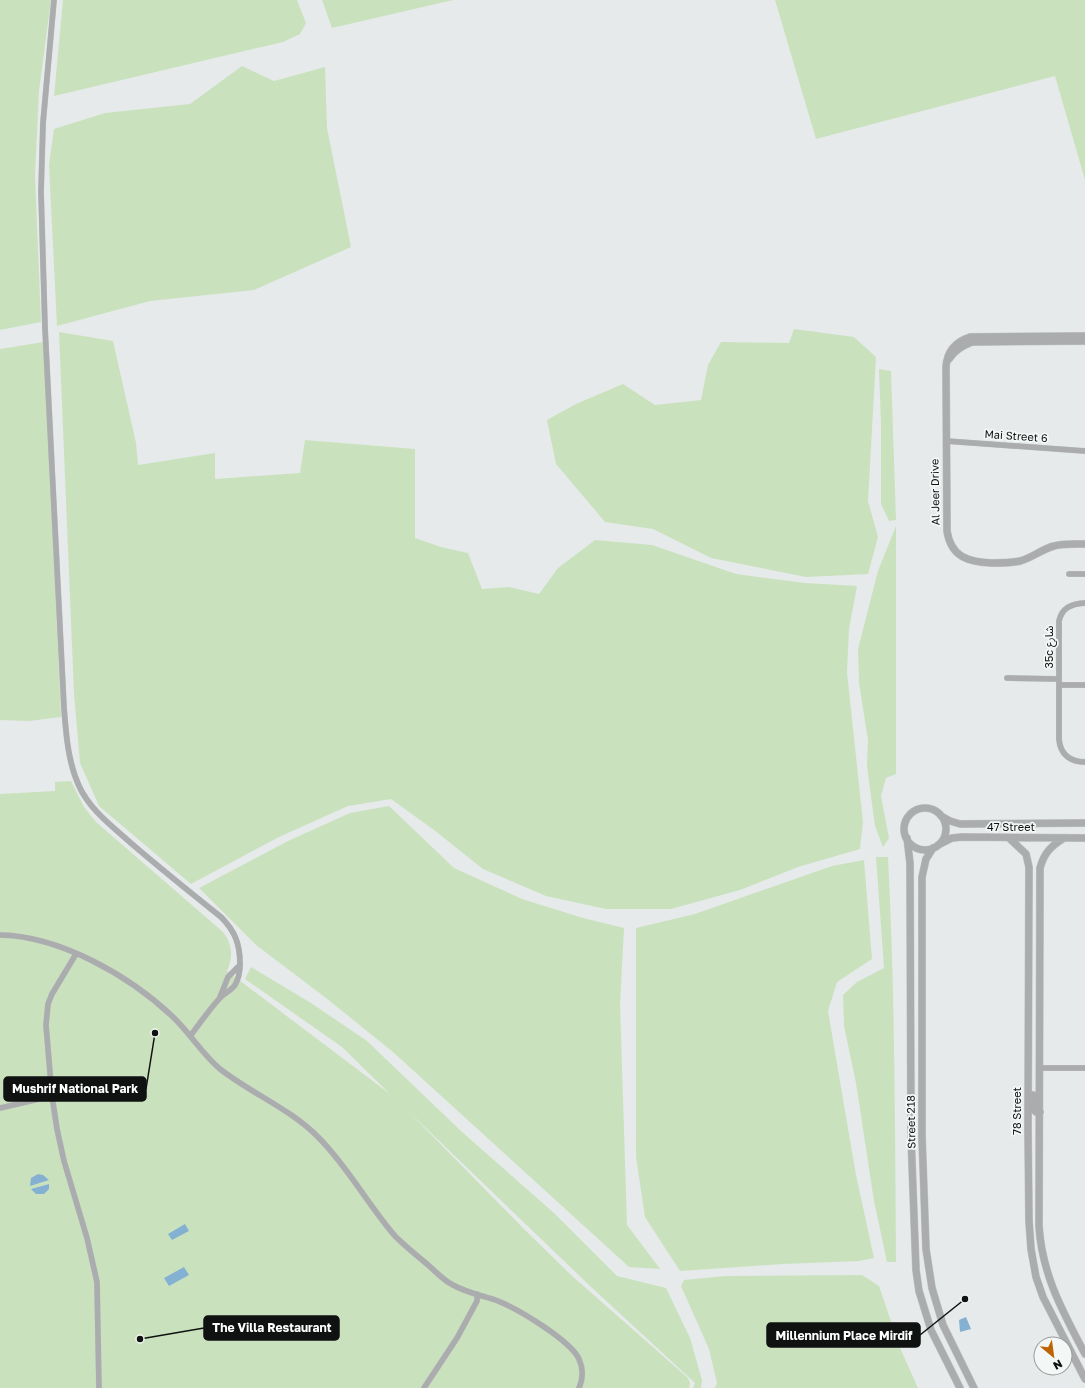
<svg xmlns="http://www.w3.org/2000/svg" width="1085" height="1388" font-family="'Golos Text','Noto Sans Arabic',sans-serif">
<style>
.green{fill:#c9e2bd}
.water{fill:#84b1d2}
.lines{fill:none;stroke-linecap:round;stroke-linejoin:round}
.minor-casing{stroke:#c4c7c7;stroke-width:6}
.tertiary-casing{stroke:#c4c7c7;stroke-width:8}
.minor{stroke:#aaacad;stroke-width:5.5}
.tertiary{stroke:#aaacad;stroke-width:7}
.labels{text-anchor:middle;stroke-width:3.5;stroke-linejoin:round;paint-order:stroke}
.street-label{font-size:11px;fill:#101212;stroke:#f3f8f7}
.leader{fill:none;stroke:#101212;stroke-width:1.5}
.callout-dot{fill:#101212;stroke:#f3f8f7;stroke-width:1.5}
.callout{fill:#101212;stroke:#101212;stroke-width:1.5}
.callout-label{font-size:12px;text-anchor:middle;font-weight:bold;fill:#fff}
</style>
<rect width="100%" height="100%" fill="#e6eaea"/>
<!-- green -->
<path class="green" d="M0,0H51L39,91L35,175L41,322L0,330Z
M63,0H297L306,23L300,34L283,42L54,96Z
M322,0H453L332,28Z
M775,0H1085V180L1055,76L816,139Z
M242,66L274,81L325,67L327,128L351,247L254,290L150,301L57,326L49,165L54,129L105,113L190,104Z
M794,329L854,337L876,357L868,501L878,537L868,574L806,577L711,558L653,529L605,522L556,464L547,420L576,404L623,384L655,405L701,400L708,365L721,342L789,343Z
M59,332L113,341L136,443L138,465L215,453V479L300,473L305,440L415,449V538L441,547L468,553L482,589L509,587L539,594L558,568L595,540L652,545L736,574L805,583L857,586L849,629L847,672L863,822L860,849L798,867L740,890L671,909H606L546,896L483,869L434,830L391,799L348,806L279,837L191,884L99,806L80,763L74,694Z
M44,342L61,717L29,721L0,720V349Z
M879,369L891,371L896,520L889,521L881,504V424Z
M896,526V774L886,778L881,796L889,838L883,847L875,826L867,766L868,740L859,683L858,649L878,571Z
M71,781L84,807L96,822L223,932C233,945 233,957 227,971L390,1094L342,1047L245,979L251,967L311,1003L367,1041L461,1131L555,1214L617,1276L666,1288L690,1338L702,1380L701,1388H693L695,1383L589,1285L408,1111L522,1227L571,1275L688,1378L690,1383L689,1388H0V794L55,791V782Z
M389,806L454,868L522,899L583,918L624,928L620,1004L627,1225L660,1269L629,1267L393,1052L326,998L256,945L199,888L288,841L350,813Z
M876,857H888C895,992 895,1127 896,1262H887L874,1201L856,1083L844,1026L843,995L857,982L884,968Z
M864,860L872,959L837,982L828,1011L856,1175L874,1258L859,1261L783,1264L680,1271L645,1217L636,1157V928L695,914L832,866Z
M862,1275L879,1286L900,1348L918,1388H715L717,1383L709,1349L681,1286L684,1280L726,1276Z"/>
<!-- water -->
<path class="water" d="M38,1174L43,1175L49,1180L30,1186L31,1178Z
M49,1184V1189L44,1194H36L31,1189Z
M185,1224L189,1231L172,1240L168,1234Z
M184,1267L189,1275L169,1286L164,1278Z
M966,1317L971,1329L960,1332L959,1320Z"/>
<g class="lines">
<!-- minor casing -->
<g class="minor-casing">
<path id="minor" d="M54,0L43,123L41,192L45,328L64,708C66,734 68,762 79,786C90,810 112,826 132,844C161,869 191,893 221,917C235,931 240,944 240,964C240,971 239,978 235,985C231,991 224,993 219,999C209,1010 200,1023 191,1035
M946,441L1085,451
M1069,574H1085
M1085,603C1072,604 1062,607 1059,621V739C1060,754 1070,762 1085,762
M1007,678L1059,679
M1059,685H1085
M0,935C60,936 130,976 173,1017C190,1033 202,1054 220,1069C252,1094 291,1109 319,1138C348,1167 368,1205 395,1236C405,1246 416,1255 427,1264C435,1271 443,1280 453,1285C467,1293 484,1296 498,1301C518,1309 570,1340 579,1359C583,1368 583,1379 579,1388
M76,954L52,994L48,1004L46,1025L52,1096L57,1129L64,1161L87,1238L97,1282L99,1388
M220,997L228,977L240,965
M1039,1068H1085
M0,1108L52,1096
M424,1388L457,1338L477,1301V1294"/>
</g>
<!-- tertiary casing -->
<g class="tertiary-casing">
<path id="tertiary" d="M1085,336L970,337C955,342 947,351 946,367L947,531C951,557 968,562 992,563C1002,563 1011,563 1020,561C1032,558 1042,549 1054,546C1064,543 1075,544 1085,544
M949,359C955,350 962,346 972,342L1085,341
M904 829a21 21 0 1 1 42 0a21 21 0 1 1-42 0Z
M941,816L950,821L960,824L1085,823
M907,838L910,863L911,1136L916,1270L919,1291L931,1330L960,1388
M1009,838L1026,854L1029,867L1028,1130L1029,1221L1031,1249L1036,1277L1043,1297L1085,1379
M1064,838C1051,846 1044,853 1040,868L1039,1226C1042,1275 1063,1312 1085,1354
M938,845L952,838L962,837L1085,838
M933,848L926,859L922,877V1136L926,1249L932,1288L943,1325L974,1388
M1033,1095L1034,1110L1036,1112H1040"/>
</g>
<!-- minor -->
<use href="#minor" class="minor"/>
<!-- tertiary -->
<use href="#tertiary" class="tertiary"/>
</g>
<g class="labels">
<!-- street labels -->
<g class="street-label">
<text transform="translate(1016 436) rotate(4)" y="4">Mai Street 6</text>
<text transform="translate(935 492) rotate(-91)" y="4">Al Jeer Drive</text>
<text transform="translate(1049 647) rotate(-90)" y="4">35c شارع</text>
<text x="1011" y="831">47 Street</text>
<text transform="translate(1017 1111) rotate(-90)" y="4">78 Street</text>
<text transform="translate(911 1122) rotate(-91)" y="4">Street 218</text>
</g>
</g>
<!-- callouts -->
<path class="leader" d="M155 1033L146 1089M140 1339L204 1328M965 1299L920 1335"/>
<g class="callout-dot">
<circle cx="155" cy="1033" r="4"/>
<circle cx="140" cy="1339" r="4"/>
<circle cx="965" cy="1299" r="4"/>
</g>
<g class="callout">
<rect x="4" y="1077" width="142" height="24" rx="4"/>
<rect x="204" y="1316" width="135" height="24" rx="4"/>
<rect x="767" y="1323" width="153" height="24" rx="4"/>
</g>
<g class="callout-label">
<text x="75" y="1093">Mushrif National Park</text>
<text x="272" y="1332">The Villa Restaurant</text>
<text x="844" y="1340">Millennium Place Mirdif</text>
</g>
<!-- north arrow -->
<g transform="translate(1053 1356) rotate(151)"><circle r="19" fill="#f3f8f7" stroke="#989c9b"/>
<path d="M0-3L7 15L0 10L-7 15Z" fill="#bd6301"/>
<text y="-6" font-size="11" font-weight="bold" text-anchor="middle" fill="#101212">N</text>
</g>
</svg>
